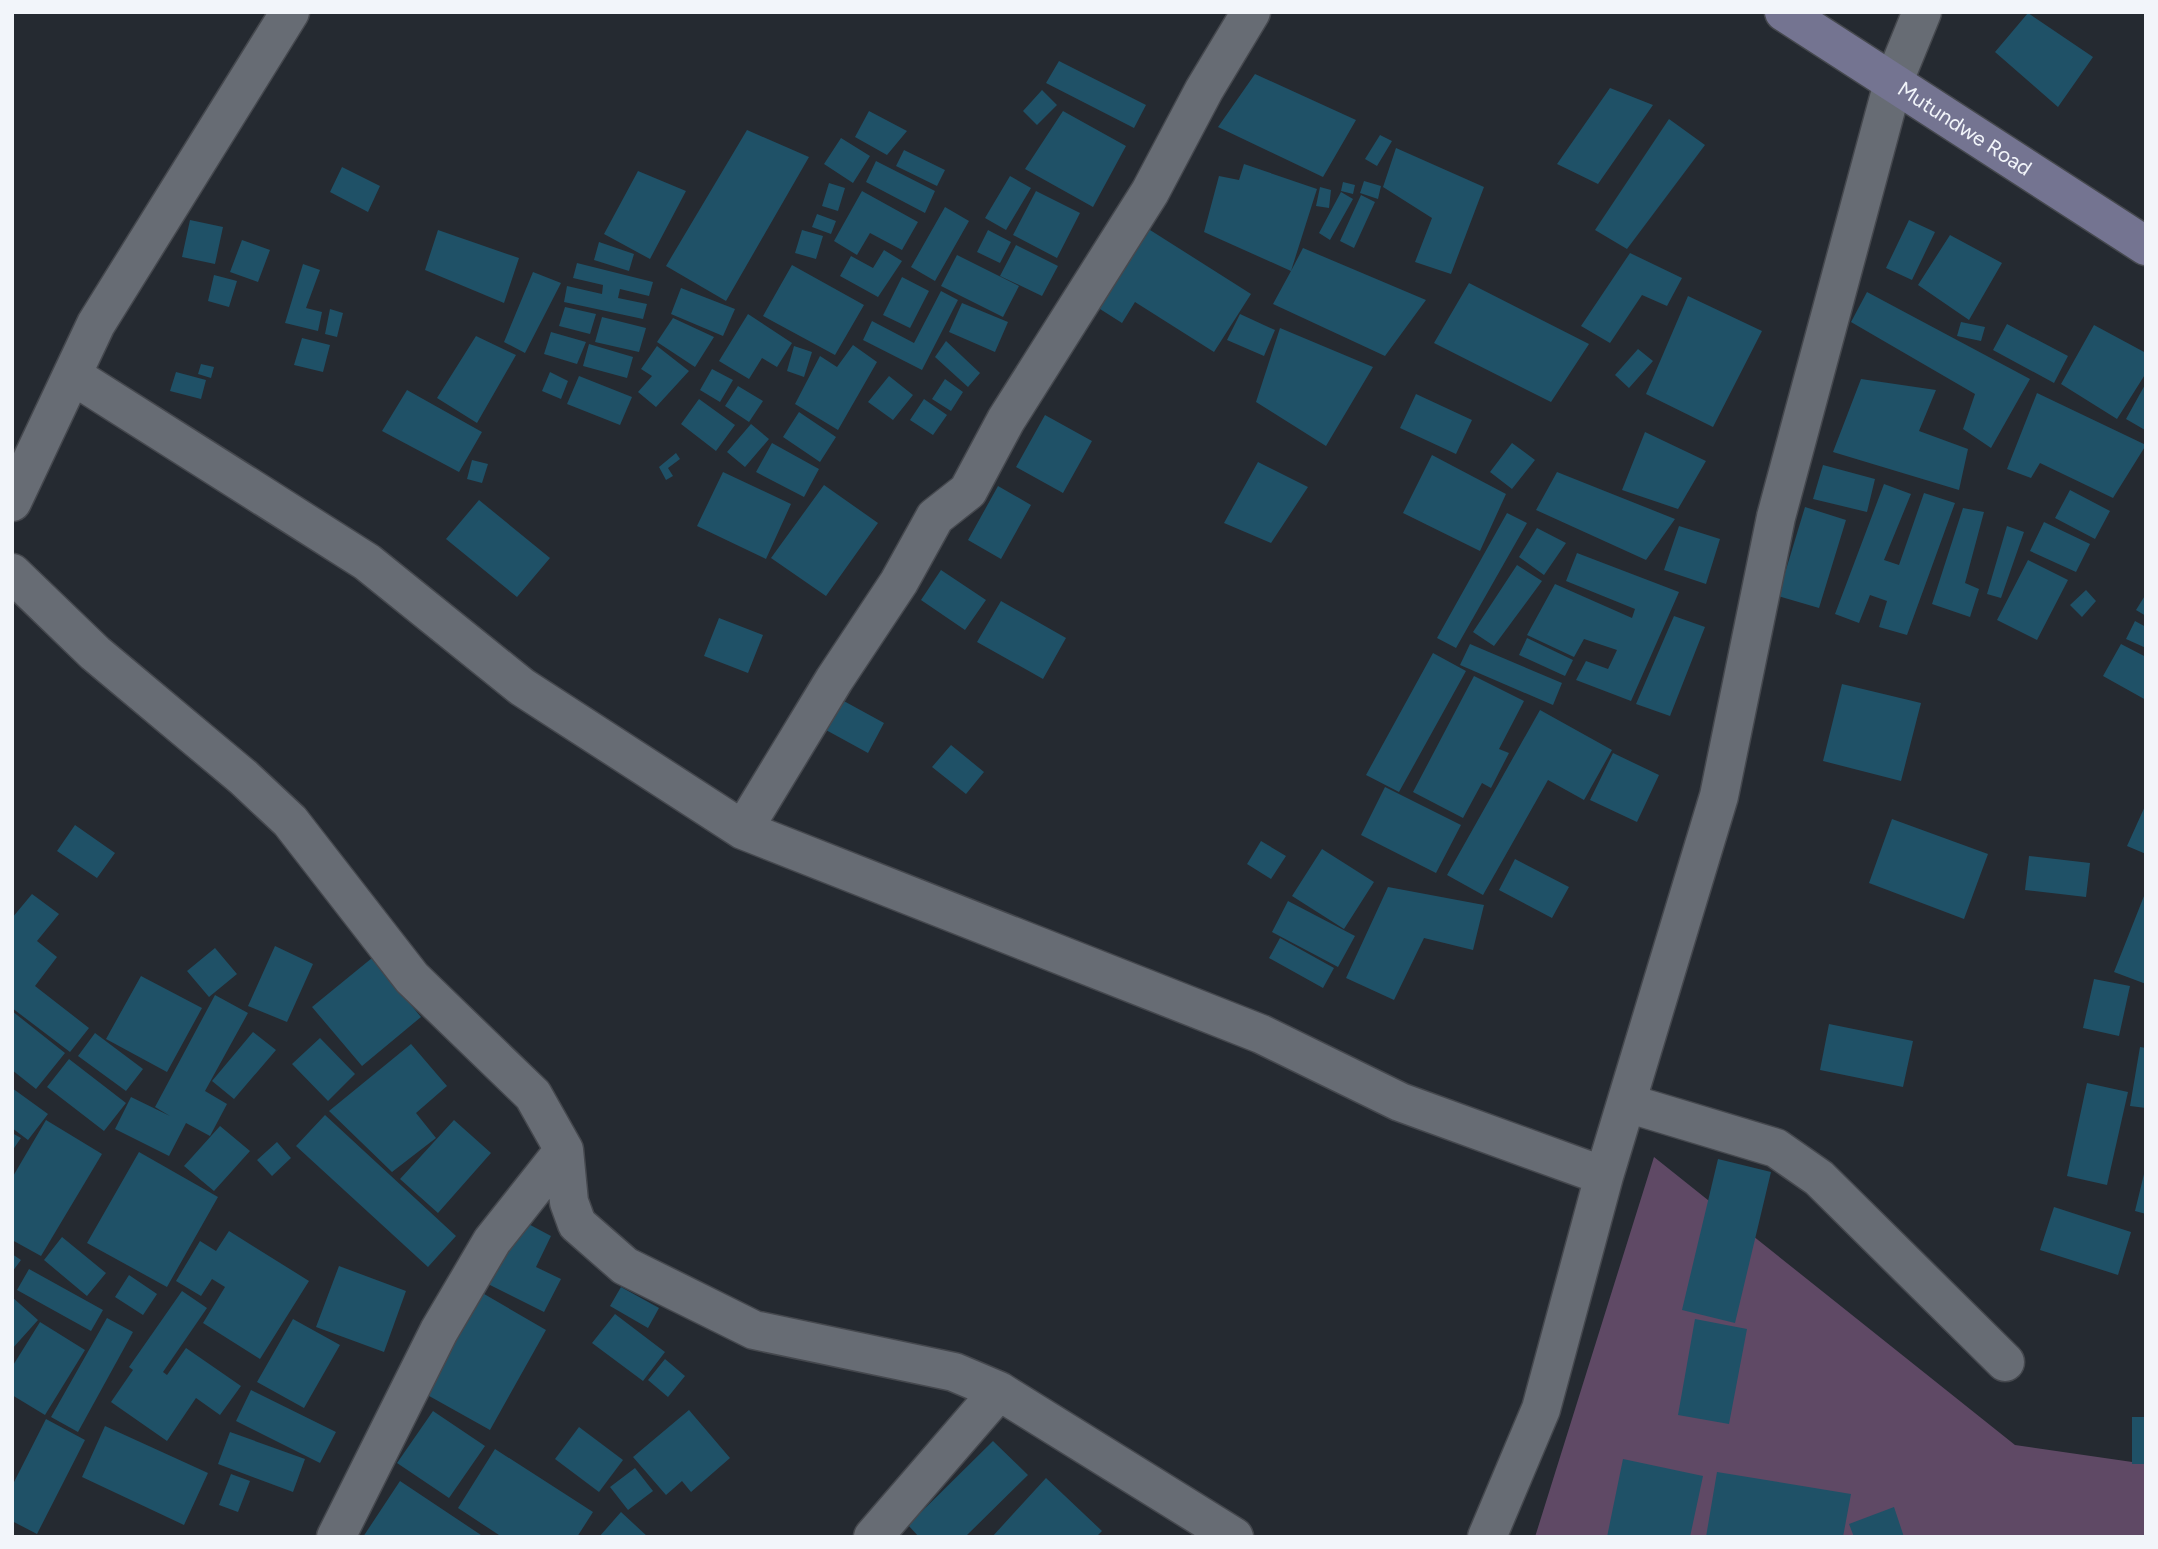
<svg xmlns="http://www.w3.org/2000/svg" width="2158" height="1549" font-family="Figtree,sans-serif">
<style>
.green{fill:#5f4965}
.building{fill:#1f5167}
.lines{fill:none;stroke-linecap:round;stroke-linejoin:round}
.street-casing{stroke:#45484e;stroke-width:41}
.secondary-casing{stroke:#45484e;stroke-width:41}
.street{stroke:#676c74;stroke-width:38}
.secondary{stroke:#747491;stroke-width:38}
.labels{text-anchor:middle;stroke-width:5;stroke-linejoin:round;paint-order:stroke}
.street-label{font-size:21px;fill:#f2f5fa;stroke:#1c2027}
</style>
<rect width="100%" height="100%" fill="#252a31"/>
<!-- green -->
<path class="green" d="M1654,1157L2015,1445L2146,1464V1537H1535Z"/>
<!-- building -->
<path class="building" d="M2028,13L2093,57L2058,107L1995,52Z
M1059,61L1146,105L1134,128L1046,83Z
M1255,74L1356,120L1323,177L1218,127Z
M1610,88L1653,105L1598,184L1557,164Z
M1042,90L1057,105L1037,125L1023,111Z
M869,111L907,131L887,155L855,137Z
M1063,111L1126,146L1093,207L1025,169Z
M1669,119L1705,145L1627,249L1595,230Z
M747,130L809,157L726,301L666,266Z
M1380,135L1392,141L1377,166L1365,159Z
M841,138L870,156L853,183L824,164Z
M1396,148L1484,187L1451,274L1415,262L1432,218L1383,187Z
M904,150L945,170L937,186L896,166Z
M876,161L935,191L925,213L866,182Z
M1244,164L1317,189L1291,271L1303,248L1426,300L1385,356L1273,304L1291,271L1204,232L1219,176L1239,180Z
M342,167L380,186L368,212L330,192Z
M638,171L686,191L650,259L604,234Z
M1010,176L1031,188L1006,230L985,218Z
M1364,181L1381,186L1378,199L1360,193Z
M1343,182L1355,185L1353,194L1341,191Z
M829,183L845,188L838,211L822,206Z
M1320,187L1331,190L1329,208L1316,206Z
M862,191L918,222L902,250L870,233L857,255L834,241Z
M1036,191L1080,213L1057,258L1013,235Z
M1341,192L1353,199L1330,240L1319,233Z
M1361,195L1375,202L1354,248L1340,241Z
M945,207L969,221L935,281L911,267Z
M817,214L836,221L831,234L812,227Z
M190,220L223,227L215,264L182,257Z
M1909,220L1935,232L1912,280L1886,268Z
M1139,223L1251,294L1214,352L1135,302L1122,323L1089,302Z
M438,230L519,258L504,303L425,270Z
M802,230L823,236L816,259L795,253Z
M988,230L1011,242L1000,263L977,252Z
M1950,235L2002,263L1969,320L1918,285Z
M242,240L270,250L258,282L230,272Z
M599,242L634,254L629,271L594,260Z
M1016,245L1058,266L1042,296L1000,276Z
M884,250L902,261L878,297L840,276L851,256L873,268Z
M1630,253L1682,278L1667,306L1642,295L1610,343L1581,326Z
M957,255L1019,286L1003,317L941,286Z
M577,263L653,282L649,296L620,289L618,298L647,304L643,319L564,302L567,286L602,294L603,285L573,278Z
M303,264L320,270L306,308L322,312L318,331L285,323Z
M792,265L864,305L835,355L763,316Z
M533,272L561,283L525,353L504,342Z
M214,275L237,281L229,307L208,301Z
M902,277L929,291L910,328L883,315Z
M1469,283L1589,344L1551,402L1434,343Z
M681,288L735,309L723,336L671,314Z
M941,291L958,300L922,370L863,340L872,321L914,343Z
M1867,292L2030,379L1991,448L1963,429L1975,394L1851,322Z
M1688,296L1762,331L1713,427L1646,394Z
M962,303L1008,322L995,352L949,332Z
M565,307L596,314L590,334L559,326Z
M330,309L343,313L337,337L325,334Z
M748,314L792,343L777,367L762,358L749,379L719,361Z
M1240,314L1275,330L1264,356L1227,340Z
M602,317L646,328L639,352L595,342Z
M673,318L714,337L695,367L657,342Z
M1961,322L1985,327L1981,341L1957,336Z
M2007,324L2068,356L2054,383L1993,350Z
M2094,325L2146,353V373L2117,419L2061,384Z
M1280,328L1373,367L1326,446L1256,402Z
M551,332L586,342L577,364L544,354Z
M476,336L516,355L477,423L437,398Z
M302,338L330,345L323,372L294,365Z
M946,341L980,373L968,387L935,357Z
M589,344L633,357L627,378L583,366Z
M853,345L877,362L838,430L795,404L820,356L837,367Z
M657,346L689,371L656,407L638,392L652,376L641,369Z
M794,346L812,352L804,377L787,371Z
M1638,349L1653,361L1629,388L1615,375Z
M201,364L214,367L211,378L198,374Z
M712,369L733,380L720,402L700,390Z
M176,372L206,380L201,399L170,391Z
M550,372L568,381L561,399L542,391Z
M579,376L632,397L620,425L567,404Z
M889,376L913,395L893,420L868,402Z
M945,379L963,392L951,411L932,399Z
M1861,379L1936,390L1919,431L1968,449L1959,490L1833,452Z
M2146,383V429L2145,430L2126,419Z
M738,386L763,401L749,422L725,406Z
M407,390L482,432L459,472L382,431Z
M2037,393L2146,445L2113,498L2040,463L2031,478L2007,469Z
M1416,394L1472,420L1456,454L1400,428Z
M699,399L735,425L716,451L681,424Z
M924,399L947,415L933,435L910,420Z
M799,412L836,437L820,462L783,437Z
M1045,415L1092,441L1063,493L1016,467Z
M751,424L769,439L745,467L727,452Z
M1645,432L1706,461L1678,509L1622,490Z
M772,443L819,469L804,497L756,472Z
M1512,443L1535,460L1512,489L1490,472Z
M676,453L680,459L668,468L673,476L666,480L659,467Z
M1432,455L1506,494L1480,551L1403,513Z
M472,460L488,464L482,483L467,479Z
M1258,462L1308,487L1271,543L1224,523Z
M1823,465L1875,479L1867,512L1813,499Z
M723,472L791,504L766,559L697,526Z
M1557,472L1675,519L1646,560L1536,510Z
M1884,484L1911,494L1884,560L1899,565L1924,493L1955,503L1907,635L1879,627L1887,601L1870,595L1859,623L1835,614Z
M824,485L878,523L826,596L771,558Z
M998,486L1031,505L1001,559L968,540Z
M2070,490L2110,511L2095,539L2055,518Z
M479,500L550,558L517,597L446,539Z
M1805,507L1846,520L1819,608L1778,596Z
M1963,508L1984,512L1965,583L1979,589L1970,617L1932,604Z
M1507,513L1527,523L1456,648L1437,638Z
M2044,522L2090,544L2076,572L2030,551Z
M1679,526L1720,539L1706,584L1664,570Z
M2007,526L2024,532L2001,598L1987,594Z
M1537,528L1566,543L1544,575L1519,557Z
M1577,553L1679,592L1631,701L1576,680L1586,661L1608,669L1617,650L1584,639L1574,657L1527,635L1555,584L1632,618L1635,609L1566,581Z
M2028,560L2068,580L2037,640L1997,620Z
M1517,565L1542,581L1494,646L1473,632Z
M941,570L986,600L965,630L921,600Z
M2086,590L2096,601L2082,617L2070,605Z
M2146,594V616L2136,610Z
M1001,601L1066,638L1043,679L977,642Z
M1674,616L1705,627L1670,716L1636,704Z
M719,618L763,635L748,673L704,656Z
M2135,621L2146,627V648L2126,639Z
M1527,638L1573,660L1565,676L1519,655Z
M1470,644L1562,683L1553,705L1460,665Z
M2121,644L2146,657V700L2103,676Z
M1433,653L1466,671L1399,792L1366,775Z
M1474,676L1524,701L1499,749L1509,753L1491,788L1482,783L1463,818L1413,792Z
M1842,684L1921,703L1901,781L1823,761Z
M842,700L884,723L868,753L826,730Z
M1540,710L1612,750L1584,800L1548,780L1483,895L1447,875Z
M951,745L984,772L966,794L932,767Z
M1613,753L1659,775L1637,822L1590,800Z
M1385,787L1461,825L1436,873L1361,835Z
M2146,804V854L2127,846Z
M1892,819L1988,854L1964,919L1869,883Z
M75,825L115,853L97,878L57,851Z
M1261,841L1286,856L1271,879L1247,864Z
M1322,849L1374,882L1344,929L1292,896Z
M2029,856L2090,863L2086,897L2025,890Z
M1515,859L1569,887L1552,918L1499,890Z
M1388,887L1484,905L1473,950L1424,938L1394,1000L1346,978Z
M2146,891V984L2114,972Z
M32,894L59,914L37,941L57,957L35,986L89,1028L70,1052L12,1008V918Z
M1288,901L1355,936L1338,967L1272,932Z
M1280,938L1334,968L1323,988L1269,958Z
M275,946L313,964L287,1022L248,1006Z
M215,948L237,974L209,997L187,971Z
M372,958L421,1017L362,1066L312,1007Z
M141,976L202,1008L167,1072L106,1039Z
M2094,979L2130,986L2119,1036L2083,1028Z
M215,995L248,1013L205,1091L227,1104L210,1136L186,1123L169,1156L115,1129L131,1097L170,1116L155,1107Z
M12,1011L65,1053L36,1089L12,1070Z
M1829,1024L1913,1041L1903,1087L1820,1070Z
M253,1032L276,1050L234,1099L212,1081Z
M95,1033L143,1069L126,1091L78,1056Z
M320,1038L355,1074L328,1101L292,1064Z
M411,1044L447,1086L416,1113L436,1138L392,1172L329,1111Z
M2140,1047L2146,1048V1108L2130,1106Z
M69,1059L126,1103L104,1131L47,1087Z
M2087,1083L2128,1092L2107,1185L2067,1176Z
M12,1088L48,1114L28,1140L12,1128Z
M325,1115L456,1236L428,1267L296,1146Z
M46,1120L102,1154L41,1256L12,1240V1178Z
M454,1120L491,1153L438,1213L400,1179Z
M220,1126L250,1151L214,1191L184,1166Z
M12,1133L21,1138L12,1151Z
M277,1142L291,1158L272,1176L257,1160Z
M139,1152L218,1197L167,1287L87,1243Z
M1718,1159L1771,1172L1735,1323L1682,1310Z
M2145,1170H2146V1214L2135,1211Z
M2054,1207L2131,1232L2118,1275L2040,1250Z
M521,1220L551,1236L536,1267L561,1279L544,1312L488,1284Z
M229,1231L309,1281L260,1359L203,1323L225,1287L212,1279L201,1296L176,1281L200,1241L216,1251Z
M62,1237L106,1273L87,1296L44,1260Z
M12,1254L21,1260L12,1272Z
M339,1266L406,1291L384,1352L316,1327Z
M29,1269L103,1310L91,1331L17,1290Z
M129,1275L157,1294L143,1315L115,1297Z
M621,1287L659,1308L648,1328L610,1306Z
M182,1291L207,1308L163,1372L167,1375L186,1348L241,1386L220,1415L196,1398L167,1441L111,1402L133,1370L129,1367Z
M479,1291L546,1330L490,1430L422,1392Z
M12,1297L38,1320L12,1349Z
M615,1314L665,1352L643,1381L592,1343Z
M107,1318L133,1332L78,1432L51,1417Z
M293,1319L340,1345L304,1408L257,1382Z
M1695,1319L1747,1329L1729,1424L1678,1415Z
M40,1322L85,1350L45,1415L12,1395V1367Z
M665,1359L685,1376L668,1397L648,1380Z
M251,1390L336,1432L320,1463L236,1421Z
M689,1410L730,1458L691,1492L682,1481L666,1495L633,1457Z
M433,1411L485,1446L449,1498L397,1463Z
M2132,1417H2146V1464H2132Z
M46,1419L85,1440L37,1534L12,1521V1486Z
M105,1426L208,1473L184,1525L82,1477Z
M579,1427L623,1460L599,1492L555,1459Z
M230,1432L305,1459L293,1492L218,1464Z
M993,1441L1028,1475L965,1537H919L908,1525Z
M495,1449L593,1512L577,1537H502L458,1508Z
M1623,1459L1703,1476L1690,1537H1607Z
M635,1468L653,1491L628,1510L610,1487Z
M1717,1472L1851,1494L1843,1537H1706Z
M231,1474L250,1481L238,1512L219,1505Z
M1046,1478L1102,1531L1096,1537H992Z
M400,1481L484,1537H363Z
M1894,1507L1904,1537H1854L1849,1524Z
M621,1512L648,1537H599Z"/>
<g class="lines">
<!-- street casing -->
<g class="street-casing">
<path id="street" d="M72,375L367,562L522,687L743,830L1261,1034L1400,1102L1604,1176
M12,502L96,324L290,12
M12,573L95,653L243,777L290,821L412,978L533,1095L564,1150L569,1202L577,1224L625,1266L754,1330L954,1372L999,1391L1234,1537
M743,830L834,680L899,582L935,517L968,491L1006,420L1150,192L1204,90L1251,12
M1627,1103L1776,1148L1819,1178L2005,1362
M336,1537L439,1331L492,1241L564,1150
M873,1537L999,1391
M1487,1537L1541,1409L1604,1176L1719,796L1776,517L1893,83L1922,12"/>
</g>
<!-- secondary casing -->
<g class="secondary-casing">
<g id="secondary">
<path id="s1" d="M1784,12L2146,246"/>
</g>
</g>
<!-- street -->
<use href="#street" class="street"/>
<!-- secondary -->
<use href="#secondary" class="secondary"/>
</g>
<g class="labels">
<!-- street labels -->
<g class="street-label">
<text dy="7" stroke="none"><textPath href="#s1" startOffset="215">Mutundwe Road</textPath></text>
</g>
</g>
<!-- border -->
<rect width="2158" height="1549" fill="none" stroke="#f2f5fa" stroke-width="28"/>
</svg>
